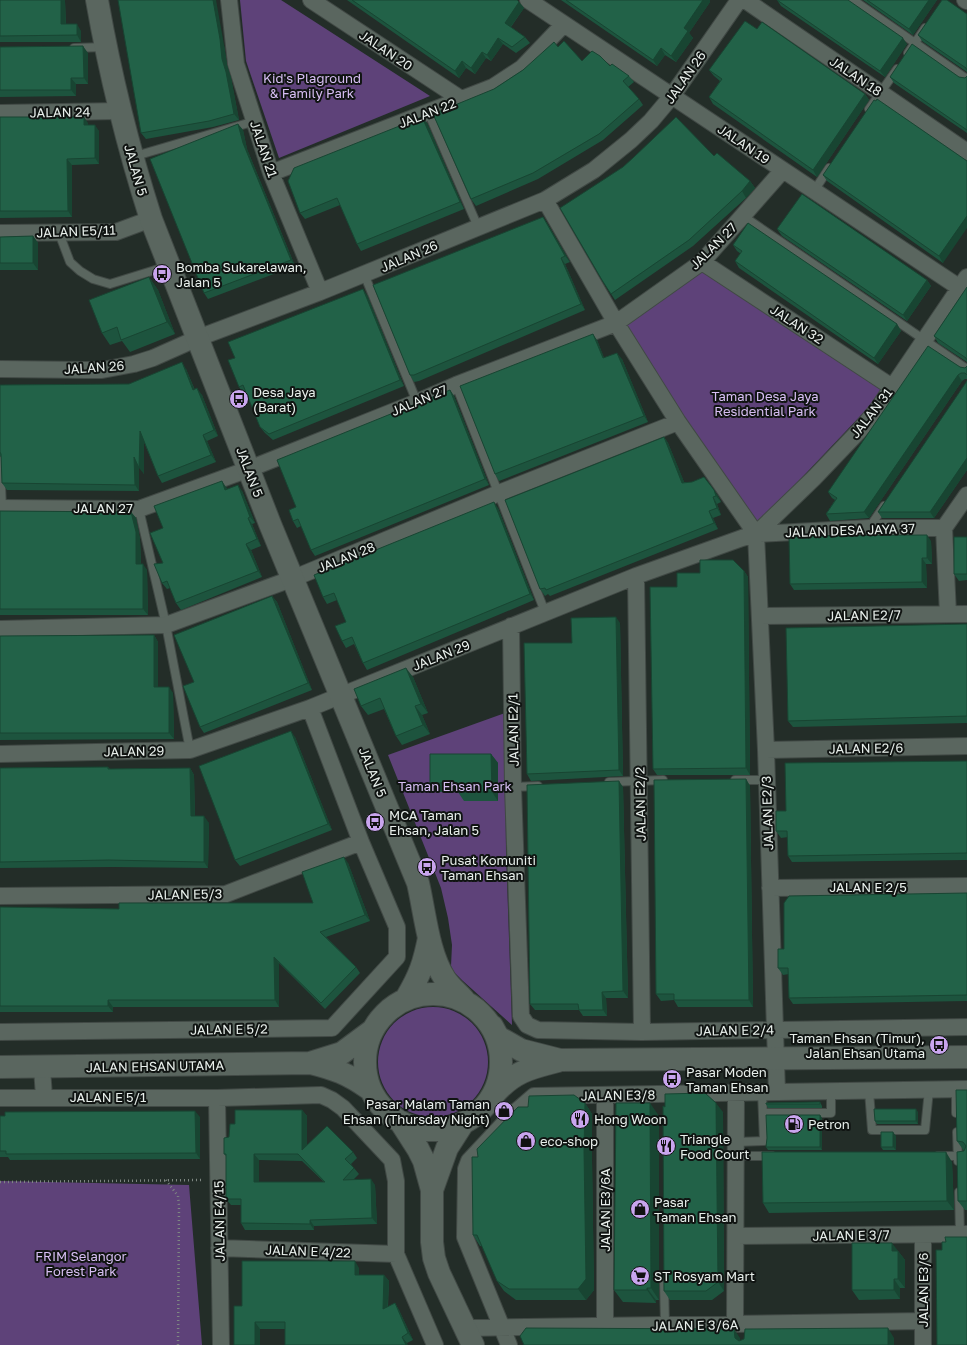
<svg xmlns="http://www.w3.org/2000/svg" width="967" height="1345" font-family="'Golos Text',sans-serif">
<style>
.green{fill:#5e4279}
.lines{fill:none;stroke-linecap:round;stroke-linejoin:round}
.lane-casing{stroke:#414945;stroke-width:10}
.street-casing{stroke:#414945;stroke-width:18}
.secondary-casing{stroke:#414945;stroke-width:24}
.path{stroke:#7e8782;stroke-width:2.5;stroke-dasharray:1 3;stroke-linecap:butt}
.lane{stroke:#5a665f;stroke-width:8}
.street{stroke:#5a665f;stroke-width:16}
.secondary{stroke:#5a665f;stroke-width:22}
.wall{fill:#1d543e;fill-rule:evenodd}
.shaded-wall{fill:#184532}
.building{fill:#226248;stroke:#184532;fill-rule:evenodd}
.labels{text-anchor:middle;stroke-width:4;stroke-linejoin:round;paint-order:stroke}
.street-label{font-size:13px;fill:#e8efeb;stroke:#101412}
.park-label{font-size:13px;fill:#d7bef3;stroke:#101412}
.poi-label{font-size:13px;fill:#e8efeb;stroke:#101412;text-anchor:start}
</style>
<rect width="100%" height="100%" fill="#232d28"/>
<!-- green -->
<path class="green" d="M240,0H281L430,96L279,158L246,61Z
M703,271L884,391L755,527L623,325Z
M505,713L506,852L512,1025L463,981L454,972L451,966L452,945L448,918L441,888L388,755Z
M378 1062a55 55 0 1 1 110 0a55 55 0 1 1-110 0Z
M0,1181L189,1185L202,1345H0Z"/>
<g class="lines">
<!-- lane casing -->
<g class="lane-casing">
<path id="lane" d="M853,0L967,79
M74,48L105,47
M908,53L925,28
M869,109L897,69
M428,112L478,227
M132,157L255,121
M814,191L829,168
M743,216L967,369
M59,233L70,262L80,271L93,279L110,284L168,266
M364,274L417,402
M456,385L545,612
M0,461L2,508
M139,509L166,625L190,750
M869,528L884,506
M735,780H766
M609,782L663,780
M513,787L538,786
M956,1090V1113
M869,1091L872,1130H925L929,1090
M764,1113H831V1091
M957,1132L958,1161
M736,1142L764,1141L762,1092
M736,1156H772
M938,1156H967
M959,1192L960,1234
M664,1282L665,1325"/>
</g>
<!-- street casing -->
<g class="street-casing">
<path id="street" d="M229,0L236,64L271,173L320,292
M311,0L461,99
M528,0L960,288
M745,0L967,152
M965,0L967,1
M0,113L120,111
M271,173L493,87L522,68L564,24
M545,200L616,323L678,422L756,534
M0,233L116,232L151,219
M702,262L892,387
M0,369L86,370H102L134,364L153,358L198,338L320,292L545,200L594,170L631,140L651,121L672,96L739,0
M0,508L139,509L249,469L417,402L456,385L616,323L702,262L783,170
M944,528L948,614
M944,528L967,495
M756,534L766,750L777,1092
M756,534L814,478L859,431L877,410L967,277
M636,576L642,1032
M761,616L967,614
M511,626L513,787L521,1016L527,1025L538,1030L642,1032L967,1027
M0,629L166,625L294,578L499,493L678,422
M766,750L967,746
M0,754L190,750L310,708L636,576L742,538L756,534L869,528H944
M770,888L967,886
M0,896L226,894L361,842
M0,1032L332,1028L397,957V927L361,842L310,708
M42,1068L44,1097
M0,1098H217L321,1095L332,1100L343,1108L392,1160L396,1181V1254L435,1345
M217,1098L221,1345
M736,1236L967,1234
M219,1248L396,1254
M735,1324L736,1093
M605,1326V1095
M466,1328L923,1321
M509,1345L465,1237L466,1169L469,1161L512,1115L534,1096L967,1089
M923,1345V1235"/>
</g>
<!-- secondary casing -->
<g class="secondary-casing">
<path id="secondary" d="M97,0C110,74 128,147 151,219L270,524L418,883C425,913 428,953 445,979C450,987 458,993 464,1000
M365 1062a68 68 0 1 1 136 0a68 68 0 1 1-136 0Z
M407,997C420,975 424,963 429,938
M492,1026L498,1037L521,1050L560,1060L967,1057
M311,1063C335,1069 348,1074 368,1088
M0,1067L310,1063L342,1053L373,1030
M495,1093C515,1071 531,1068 558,1061
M463,1123L447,1148L432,1190V1242L434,1258L439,1273L473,1345
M402,1124L418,1149L424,1161L432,1190"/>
</g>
<!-- path -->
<path class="path" d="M166,1180L178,1196L179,1206L178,1345
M0,1182L204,1180"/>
<!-- lane -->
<use href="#lane" class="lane"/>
<!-- street -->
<use href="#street" class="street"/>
<!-- secondary -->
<use href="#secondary" class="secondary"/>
</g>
<!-- wall -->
<path class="wall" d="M0,0H64L65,1L66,24L81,31V42H0Z
M347,0H517L524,8L511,27L525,37L530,43L516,53L503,44L491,61L486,58L475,74L466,68L459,78Z
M561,0H710V2L689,33L693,38L676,62L665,55L657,66Z
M777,0L907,44L885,77L781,6Z
M863,0H937L913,35Z
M967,14V72L922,41L918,35Z
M224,45L227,65L231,78L239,120L213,127L146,139L141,133Z
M0,47L88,53V84H76V96L0,97Z
M558,47L582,61L610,66L629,76L634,82L628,87L639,99L643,105L603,140L538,179L476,206L471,199L494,89Z
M709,70L865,94L869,100L817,177L713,104L709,97L720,81L714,76Z
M967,76V133L894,83L890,77H959L965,78Z
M0,117L88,123V125L99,131V164L72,165V217L0,218Z
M427,123L464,209L361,251L357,244L340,205L305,219L300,213Z
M238,124L243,130L247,149L295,266L208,299L204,293Z
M714,156L750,181L755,188L746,198L693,246L615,300L602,280Z
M967,161L943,263L827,181L823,175Z
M543,217L547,223L570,262L565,264L585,310L419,381L414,382L410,375Z
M777,229L927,280L931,286L907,321L782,236Z
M33,236L38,243V270H0V237Z
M733,245L897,324L901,331L878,364L739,268L735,261L741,254L737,251Z
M149,277L158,290L175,334L130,352L122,341L110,345L102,333Z
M967,287V362L938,343L934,336Z
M367,295L404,386L273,440L265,433L260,427L246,392L243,393L239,387L235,358Z
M597,340L604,358L622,359L648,422L499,481L495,474Z
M967,366V379H965L962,381L869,518L830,521L826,514L835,500L832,498L828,492L960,367L965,368Z
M186,369L195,390L202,395L218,436L207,441L216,462L162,483L158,476L144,442V474L139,466V491L7,490L2,483L1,456H0V385L129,384Z
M967,381V470L934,518H882L878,512Z
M450,390L454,396L489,485L315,556L311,550L301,526L297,528L293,521L296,507Z
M664,437L668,443L684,482H692L704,477L718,496L721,502L717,504L721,515L713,518L718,529L550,596L548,594L545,596L540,589Z
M226,487L227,489L242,491L255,523L252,524L261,546L251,550L262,577L181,610L176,603L170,588L167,589L162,583L163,528Z
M498,508L534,600L367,670L363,663L354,644L346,648L342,641L346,622L337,600L327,604L323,597Z
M0,511L131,512L136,518L140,539L141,564L147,570L148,615H0Z
M967,537V580L959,581L954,574Z
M931,541L932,564H926L927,588L794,590L790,584Z
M744,571L748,577L750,775H657L653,769L677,587L700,573Z
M272,596L277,602L312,690L204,733L200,727L194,682Z
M620,623L623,776L531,781L527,774L572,643Z
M967,624V723L793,727L788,721Z
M154,635L158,642V687L173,693L174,739L0,740V636Z
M413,677L428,713L422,715L430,734L402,745L396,736L384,709L368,715L361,706Z
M295,737L332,830L240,866L235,860Z
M491,754L498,763V801H464L458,792H437L430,783Z
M967,761V860L792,862L788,856V837L781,838L776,831L786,811Z
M108,767L110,769L190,768L194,775L195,816L209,823L208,868L113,867L0,868V768Z
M746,779L750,786L753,1007H678L674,1000L661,1001L656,994Z
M623,787L628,998H606L607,1016H583L579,1010H535L530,1004Z
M348,863L370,921L326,937L356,967L360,973L325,1009L279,963V1007H113V1012H0V907L119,909L313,903Z
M967,893V1001L793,1004L789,998V974L783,975L778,968L784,949Z
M967,1090V1210H965L958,1201L964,1151L957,1141Z
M820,1102L822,1106V1108H768L766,1104Z
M585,1103L592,1114V1160L594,1290L586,1300H516L504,1291L497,1281L482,1246H480L473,1235L478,1157L528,1107Z
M302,1110L307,1116V1145L353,1152L357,1158L351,1164L354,1168L359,1174L354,1179L375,1185L377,1224L314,1226V1230H245L241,1223V1205H231L226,1199V1156L224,1154L229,1137L235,1124ZM259,1160L302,1161L324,1182H259Z
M723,1112L724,1291L712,1300H670L664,1291Z
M918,1112V1124H877L875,1121Z
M820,1115L822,1118V1150H768L766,1147Z
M0,1116L200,1117V1159L10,1160L8,1157H0Z
M659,1116V1300H656V1303L623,1302L614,1290Z
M896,1136V1150H883L881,1147Z
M952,1162L954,1210L769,1213L763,1203Z
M897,1251H898L905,1260V1288H900V1299L859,1300L852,1290Z
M359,1268V1275H384L389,1281L388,1307L395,1303L399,1310L413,1340L407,1343L285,1329H260V1345H234L242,1306Z"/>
<!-- shaded-wall -->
<path class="shaded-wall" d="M61,0H64L65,1L66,31L61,24Z
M213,0H216L224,45L227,65L231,78L239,120L234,114L222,59Z
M703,0H710V2L689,33L693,38L676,62L671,56L684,28Z
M929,0H937L913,35L909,29Z
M519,2L524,8L509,29L505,23Z
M77,24L81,31V42L77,35Z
M498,38L503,44L491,61L487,55Z
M903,38L907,44L885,77L880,71Z
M83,46L88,53V84L84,78Z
M661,48L665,55L657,66L653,60Z
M482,52L486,58L475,74L471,68Z
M462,61L466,68L459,78L455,71Z
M71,78L76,84V96L71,90Z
M865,94L869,100L817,177L813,170Z
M84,117L88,123V131L84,125Z
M422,117L427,123L464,209L460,202Z
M238,124L243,130L247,149L295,266L291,260L243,143Z
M95,125L99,131V164L95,158Z
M67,159L72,165V217L68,211Z
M750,181L755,188L746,198L742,191Z
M967,216V228L943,263L939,256Z
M543,217L547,223L570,262L565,256Z
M33,236L38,243V270L33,263Z
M561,258L565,264L585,310L581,304Z
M149,277L158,290L175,334L167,322Z
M927,280L931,286L907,321L903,315Z
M363,289L367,295L404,386L400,380Z
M897,324L901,331L878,364L874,358Z
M593,334L597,340L607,365L603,358Z
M617,353L622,359L648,422L644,416Z
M182,362L186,369L197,396L193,390Z
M958,375L962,381L869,518L864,512Z
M197,388L202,395L218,436L214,430Z
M450,390L454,396L489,485L485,479Z
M140,431L144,437V474L139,468Z
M203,435L207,441L216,462L211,455Z
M664,437L668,443L687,489L682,483Z
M134,457L139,463V491L135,485Z
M967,458V470L934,518L930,512Z
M222,481L226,487L230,496L225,490Z
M238,485L242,491L255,523L250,517Z
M714,490L718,496L721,502L716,496Z
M713,497L717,504L721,515L717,508Z
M494,502L498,508L534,600L530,594Z
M709,511L713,518L718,529L714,523Z
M131,512L136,518L140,539L141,570L136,564Z
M248,518L252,524L261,546L257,539Z
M927,535L931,541L932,564L927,558Z
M246,544L251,550L262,577L258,571Z
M922,558L926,564L927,588L922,582Z
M143,564L147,570L148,615L143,609Z
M744,571L748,577L750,775L746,768Z
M272,596L277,602L312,690L308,683Z
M616,617L620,623L623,776L619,770Z
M154,635L158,642V693L154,687Z
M406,668L413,677L428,713L421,704Z
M169,687L173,693L174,739L169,733Z
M415,706L422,715L430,734L423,725Z
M291,731L295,737L332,830L328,824Z
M491,754L498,763V801L492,792Z
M190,768L194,775L195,822L191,816Z
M746,779L750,786L753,1007L749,1000Z
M619,781L623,787L628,998L623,991Z
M204,816L209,823L208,868L204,862Z
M344,857L348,863L370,921L365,915Z
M274,957L279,963V1007L275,1000Z
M602,992L606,998L607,1016L603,1010Z
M108,1000L113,1007V1012L108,1006Z
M585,1103L592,1114V1160L594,1290L586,1300L578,1289L584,1149Z
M650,1103L659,1116V1300L651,1288Z
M716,1103L723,1112L724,1291L718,1282Z
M916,1109L918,1112V1124L916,1121Z
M302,1110L307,1116V1156L302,1150Z
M195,1111L200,1117V1159L196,1153Z
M820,1115L822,1118V1150L820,1147Z
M893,1132L896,1136V1150L893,1147Z
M946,1152L952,1162L954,1210L947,1201Z
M254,1154L259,1160V1188L254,1182Z
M371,1179L375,1185L377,1224L372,1218Z
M310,1220L314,1226V1230L310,1224Z
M892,1243L905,1260V1288L898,1279L892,1251Z
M355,1261L359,1268V1281L355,1275Z
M384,1275L389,1281L387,1315L383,1309Z
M894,1279L900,1288V1299L894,1290Z
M647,1288L656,1300V1303L647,1290Z
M395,1303L399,1310L413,1340L408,1333Z
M255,1322L260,1329V1345H255Z
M888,1328L894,1338V1345H888Z
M734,1329L740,1338L741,1345L735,1338Z
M402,1337L407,1343L408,1345H406Z"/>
<!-- building -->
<path class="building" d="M0,0H61V24H77V35L0,36Z
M118,0H213L220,39L222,59L226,72L234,114L209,121L141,133Z
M352,0H517L519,2L505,23L525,37L512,47L498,38L487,55L482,52L471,68L462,61L455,71Z
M566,0H703L684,28L688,31L671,56L661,48L653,60Z
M777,0H848L903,38L880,71Z
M867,0H929L909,29Z
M942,0H947L967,14V70L966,68L918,35Z
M745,21L757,29L762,22L865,94L813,170L709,97L722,79L709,70Z
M564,41L582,61L592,51L600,56L610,66L612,64L629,76L623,81L639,99L599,134L533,173L471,199L433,114L494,89L523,70L554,42L558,47Z
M912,44L959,77L965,78L967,76V130L890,77Z
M83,46L84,78H71V90H0V47Z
M877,99L967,161V216L939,256L823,175L874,100L876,101Z
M0,117H84V125H95V158L67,159L68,211H0Z
M422,117L460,202L357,244L337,198L300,213L288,181L294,168Z
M676,117L714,156L717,153L750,181L742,191L689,240L611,294L602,280L560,208L623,167L634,157Z
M238,124L243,143L291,260L204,293L150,159Z
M802,194L927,280L903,315L777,229Z
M543,217L565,256L561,258L581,304L414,375H410L373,285Z
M748,223L897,324L874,358L735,261L742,251L733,245Z
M33,236V263H0V237Z
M149,277L167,322L121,340L117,327L102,333L89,300Z
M967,287V360L966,358L934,336Z
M363,289L400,380L269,434L260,427L243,385L239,387L228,360L235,358L228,342Z
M593,334L603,358L617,353L644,416L495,474L460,386Z
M928,346L960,367L965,368L967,366V375L965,373H961L958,375L864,512L826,514L837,498L828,492Z
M182,362L193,390L197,388L214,430L203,435L211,455L158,476L140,431L139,468L134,457L135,485L2,483L1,454L0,452V385L129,384Z
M967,381V458L930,512H878Z
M450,390L485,479L311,550L298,519L293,521L289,510L296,507L277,460Z
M664,437L682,483L692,482L704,477L714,490L716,496L713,497L717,508L709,511L714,523L546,590L545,588L540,589L505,500Z
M222,481L225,490L238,485L250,517L248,518L257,539L246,544L258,571L176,603L167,581L162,583L154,564L163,563L150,533L163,528L154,506Z
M494,502L530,594L363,663L352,637L342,641L335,626L346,622L334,593L323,597L314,575Z
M0,511L131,512L136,532V564H143V609H0Z
M927,535V558H922V582L790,584L789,536Z
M954,537H967V574H954Z
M700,560H733L744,571L746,768L653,769L650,587H677V573H700Z
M272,596L308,683L200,727L183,686L194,682L174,635Z
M616,617L619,770L527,774L524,643H572L571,618Z
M967,624V716L788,721L786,628Z
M154,635V687H169V733H0V636Z
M406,668L421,704L415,706L423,725L396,736L380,698L361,706L354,689Z
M291,731L328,824L235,860L199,766Z
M430,754H491L492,792H458V783H430Z
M967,761V853L788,856L787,831H776V811H786L785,763Z
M108,767V769L190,768L191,816H204V862L109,860L0,862V768Z
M746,779L749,1000H674V994H656L654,780Z
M619,781L623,991L602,992L603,1010H579L578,1004H530L527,785Z
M344,857L365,915L320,932L356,967L321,1003L274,957L275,1000H108V1006H0V907L119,909V903H313L302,872Z
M967,893V995L789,998L788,968H778V949H784V903L789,896Z
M956,1090H967V1201H958L957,1152L964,1151L966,1146L963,1142L957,1141Z
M705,1093L716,1103L718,1282L706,1291H664L663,1106L665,1107V1094Z
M574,1095L585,1103L584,1149L586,1279L578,1289H509L497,1281L477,1235H473L472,1157H478L477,1149L518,1107H528L529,1096Z
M820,1102V1104H766V1103Z
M616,1103H650L651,1288H647V1290H614Z
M874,1109H916V1121H875Z
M235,1110H302V1150L327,1126L353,1152L345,1159L354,1168L343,1180L371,1179L372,1218L310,1220V1224L241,1223V1199H226V1154H224V1138L229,1137L230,1124H235ZM254,1154H298L325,1182H254Z
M195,1111L196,1153L6,1154V1151H0V1116H5V1112Z
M766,1115H820V1147H766L767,1138Z
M881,1132H893V1147H881Z
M762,1152H946L947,1201L763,1203Z
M945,1237H967V1345H937L936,1250H942V1242H946Z
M852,1243H892V1251H898V1279H894V1290H852Z
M242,1261H355V1275H384L383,1309L395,1303L408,1333L402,1337L406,1345H285V1322H255V1345H234V1306H242Z
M526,1328L734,1329L735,1338L739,1341L744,1339L745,1329H748L888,1328V1345H524L520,1336Z"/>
<!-- icons -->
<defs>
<g id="bus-disc" transform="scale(1)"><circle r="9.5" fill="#c9a5ee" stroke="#101412"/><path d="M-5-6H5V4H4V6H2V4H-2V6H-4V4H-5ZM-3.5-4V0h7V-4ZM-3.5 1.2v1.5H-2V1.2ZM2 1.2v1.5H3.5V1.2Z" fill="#111"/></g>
<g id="shop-disc" transform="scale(1)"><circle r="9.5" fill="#c9a5ee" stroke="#101412"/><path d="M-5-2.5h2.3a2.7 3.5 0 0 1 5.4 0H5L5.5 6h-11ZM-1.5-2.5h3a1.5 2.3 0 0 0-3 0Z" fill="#111"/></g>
<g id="restaurant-disc" transform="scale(1)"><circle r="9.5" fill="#c9a5ee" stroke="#101412"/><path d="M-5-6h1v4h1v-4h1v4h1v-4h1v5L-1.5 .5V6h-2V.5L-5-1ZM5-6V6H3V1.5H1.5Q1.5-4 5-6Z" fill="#111"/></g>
<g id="fuel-disc" transform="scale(1)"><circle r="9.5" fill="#c9a5ee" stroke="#101412"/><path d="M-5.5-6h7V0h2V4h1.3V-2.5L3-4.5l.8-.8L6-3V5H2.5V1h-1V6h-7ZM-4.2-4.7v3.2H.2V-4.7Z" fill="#111"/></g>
<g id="supermarket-disc" transform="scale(1)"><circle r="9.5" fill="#c9a5ee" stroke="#101412"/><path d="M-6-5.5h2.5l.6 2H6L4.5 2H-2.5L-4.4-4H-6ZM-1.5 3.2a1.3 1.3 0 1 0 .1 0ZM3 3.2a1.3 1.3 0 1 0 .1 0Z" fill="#111"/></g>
</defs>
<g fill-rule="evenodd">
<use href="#bus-disc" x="162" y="274"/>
<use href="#bus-disc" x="239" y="399"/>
<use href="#bus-disc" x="375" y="822"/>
<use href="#bus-disc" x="427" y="867"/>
<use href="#bus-disc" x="939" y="1045"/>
<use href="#bus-disc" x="672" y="1079"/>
<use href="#shop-disc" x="504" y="1111"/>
<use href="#restaurant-disc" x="580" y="1119"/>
<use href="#fuel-disc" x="794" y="1124"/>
<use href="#shop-disc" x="526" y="1141"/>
<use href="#restaurant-disc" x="666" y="1146"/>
<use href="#shop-disc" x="640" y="1209"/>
<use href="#supermarket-disc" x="640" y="1276"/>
</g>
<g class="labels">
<!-- street labels -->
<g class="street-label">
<text transform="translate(386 50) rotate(34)" y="5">JALAN 20</text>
<text transform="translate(856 76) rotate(34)" y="5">JALAN 18</text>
<text transform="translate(685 77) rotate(-55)" y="5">JALAN 26</text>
<text transform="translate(60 112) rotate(-1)" y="5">JALAN 24</text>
<text transform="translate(427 113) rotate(-21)" y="5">JALAN 22</text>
<text transform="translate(744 144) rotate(34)" y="5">JALAN 19</text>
<text transform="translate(264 149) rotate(71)" y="5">JALAN 21</text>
<text transform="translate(136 170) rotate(74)" y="5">JALAN 5</text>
<text transform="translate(76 231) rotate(-2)" y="5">JALAN E5/11</text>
<text transform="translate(713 246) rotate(-45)" y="5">JALAN 27</text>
<text transform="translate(409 256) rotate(-23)" y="5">JALAN 26</text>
<text transform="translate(797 324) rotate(33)" y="5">JALAN 32</text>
<text transform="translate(94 367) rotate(-4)" y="5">JALAN 26</text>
<text transform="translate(419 400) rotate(-23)" y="5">JALAN 27</text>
<text transform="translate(871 413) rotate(-52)" y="5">JALAN 31</text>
<text transform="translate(250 472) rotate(69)" y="5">JALAN 5</text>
<text x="103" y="513">JALAN 27</text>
<text transform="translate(850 530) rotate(-2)" y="5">JALAN DESA JAYA 37</text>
<text transform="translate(346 557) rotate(-22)" y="5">JALAN 28</text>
<text transform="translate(864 615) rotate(-1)" y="5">JALAN E2/7</text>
<text transform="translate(441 655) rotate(-22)" y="5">JALAN 29</text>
<text transform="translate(513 730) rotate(-91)" y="5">JALAN E2/1</text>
<text transform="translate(866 748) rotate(-1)" y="5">JALAN E2/6</text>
<text transform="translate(134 751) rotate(-1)" y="5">JALAN 29</text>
<text transform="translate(373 772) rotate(68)" y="5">JALAN 5</text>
<text transform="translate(640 804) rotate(-91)" y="5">JALAN E2/2</text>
<text transform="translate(767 813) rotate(-92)" y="5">JALAN E2/3</text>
<text x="868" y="892">JALAN E 2/5</text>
<text transform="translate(185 894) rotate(-1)" y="5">JALAN E5/3</text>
<text transform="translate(229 1029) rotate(-1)" y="5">JALAN E 5/2</text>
<text transform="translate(735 1030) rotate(-1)" y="5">JALAN E 2/4</text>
<text transform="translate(155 1066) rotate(-1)" y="5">JALAN EHSAN UTAMA</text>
<text transform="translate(618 1095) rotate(-1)" y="5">JALAN E3/8</text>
<text x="108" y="1102">JALAN E 5/1</text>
<text transform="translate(605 1210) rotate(-90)" y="5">JALAN E3/6A</text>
<text transform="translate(219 1221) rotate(-91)" y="5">JALAN E4/15</text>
<text transform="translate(851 1235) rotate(-1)" y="5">JALAN E 3/7</text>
<text transform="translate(308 1251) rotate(2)" y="5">JALAN E 4/22</text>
<text transform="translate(923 1290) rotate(-90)" y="5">JALAN E3/6</text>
<text transform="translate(695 1325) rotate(-1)" y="5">JALAN E 3/6A</text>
</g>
<!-- park labels -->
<g class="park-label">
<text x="312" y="83">Kid's Plaground<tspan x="312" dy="15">&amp; Family Park</tspan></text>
<text x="765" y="401">Taman Desa Jaya<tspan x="765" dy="15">Residential Park</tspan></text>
<text x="455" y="791">Taman Ehsan Park</text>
<text x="81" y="1261">FRIM Selangor<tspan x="81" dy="15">Forest Park</tspan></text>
</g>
<!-- poi labels -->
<g class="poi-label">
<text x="176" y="272">Bomba Sukarelawan,<tspan x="176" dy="15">Jalan 5</tspan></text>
<text x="253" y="397">Desa Jaya<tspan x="253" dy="15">(Barat)</tspan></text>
<text x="389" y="820">MCA Taman<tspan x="389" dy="15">Ehsan, Jalan 5</tspan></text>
<text x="441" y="865">Pusat Komuniti<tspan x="441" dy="15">Taman Ehsan</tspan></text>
<text x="925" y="1043" text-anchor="end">Taman Ehsan (Timur),<tspan x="925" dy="15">Jalan Ehsan Utama</tspan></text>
<text x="686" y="1077">Pasar Moden<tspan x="686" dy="15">Taman Ehsan</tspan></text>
<text x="490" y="1109" text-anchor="end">Pasar Malam Taman<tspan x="490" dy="15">Ehsan (Thursday Night)</tspan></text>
<text x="594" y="1124">Hong Woon</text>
<text x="808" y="1129">Petron</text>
<text x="680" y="1144">Triangle<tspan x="680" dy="15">Food Court</tspan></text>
<text x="540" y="1146">eco-shop</text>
<text x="654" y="1207">Pasar<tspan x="654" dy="15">Taman Ehsan</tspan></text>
<text x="654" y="1281">ST Rosyam Mart</text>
</g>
</g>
</svg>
